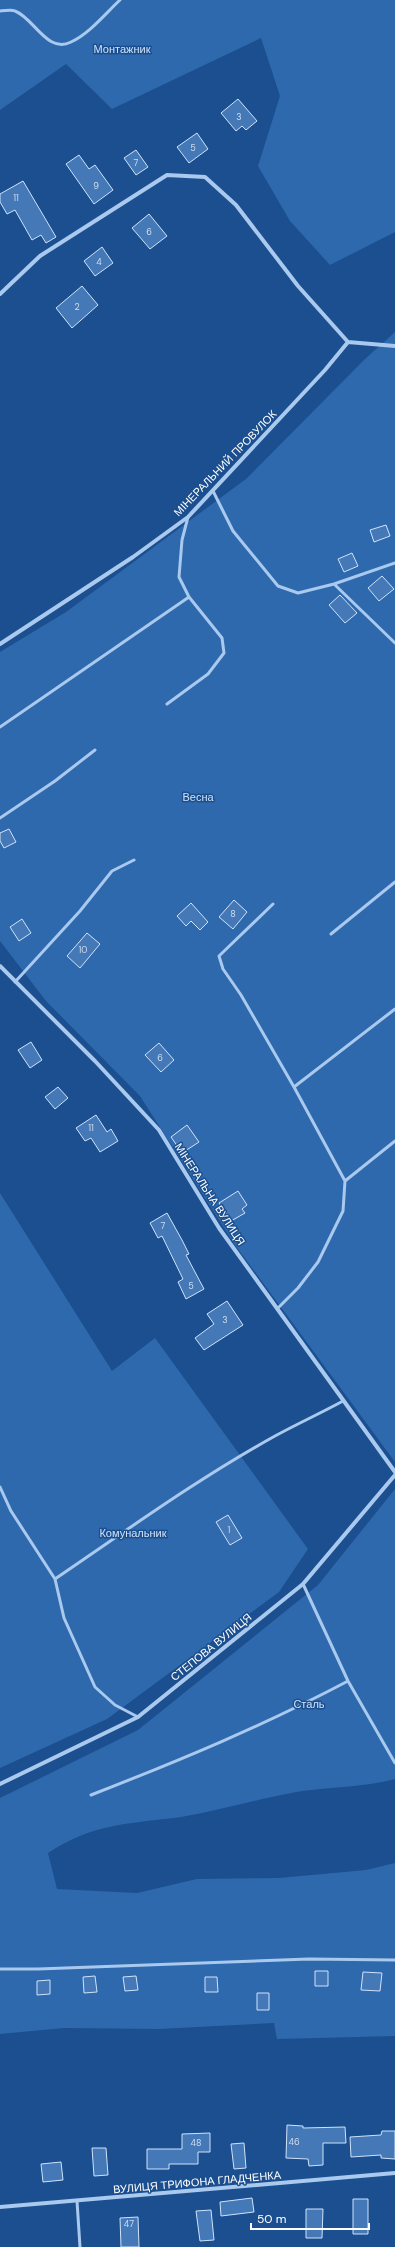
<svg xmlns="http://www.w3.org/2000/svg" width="395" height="2247" font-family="'DM Sans',sans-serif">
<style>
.green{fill:#2e69ad}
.building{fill:#4478b7;stroke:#cfe3fa}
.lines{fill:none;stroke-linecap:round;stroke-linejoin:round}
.lane{stroke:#a9c9ee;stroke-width:3}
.street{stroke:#a9c9ee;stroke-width:4}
.labels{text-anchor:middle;stroke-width:3;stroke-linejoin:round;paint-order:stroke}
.number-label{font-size:9px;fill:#d0dded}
.park-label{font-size:11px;fill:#cfe3fa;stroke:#1b4f8f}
.street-label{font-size:11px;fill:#fff;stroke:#1b4f8f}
</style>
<rect width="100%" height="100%" fill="#1b4f8f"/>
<!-- green -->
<path class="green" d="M0,0H395V232L330,265L290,221L258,166L280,96L261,38L112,109L66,64L0,110Z
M395,332V1462L235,1245L140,1096L46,1001L0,941V652L66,612L246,479L365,359Z
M0,1193L112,1371L155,1338L308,1549L279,1592L107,1719L0,1768Z
M395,1489V1779C365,1787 333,1787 302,1791C261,1798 221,1810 181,1817C129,1824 93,1823 48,1853L57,1889L137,1893L197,1879L279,1878L366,1870L395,1863V2036L277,2039L274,2023L159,2029L64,2028L0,2034V1798L138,1730L318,1585Z"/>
<!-- building -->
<path class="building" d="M238,99L257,121L246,130L242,126L236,131L221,113Z
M197,133L208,149L189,163L177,147Z
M136,150L148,167L136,175L124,158Z
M79,155L89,169L95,165L113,190L94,204L66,164Z
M23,181L56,237L46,243L41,235L32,240L15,210L7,214L0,202V194Z
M149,214L167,236L150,249L132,228Z
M102,247L113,263L95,276L84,261Z
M82,286L98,305L72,328L56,308Z
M386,525L390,536L374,542L370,530Z
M352,553L358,566L344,572L338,559Z
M382,576L394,589L379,601L368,588Z
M340,595L357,613L345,623L329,605Z
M9,829L16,842L4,848L0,841V833Z
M234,900L247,912L233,929L219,917Z
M191,903L208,922L200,930L191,921L186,926L177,916Z
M22,919L31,933L19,941L10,927Z
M87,933L100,944L80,968L67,956Z
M31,1042L42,1060L30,1068L18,1050Z
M159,1043L174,1060L161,1072L145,1055Z
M58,1087L68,1098L55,1109L45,1097Z
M96,1115L107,1132L111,1129L118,1141L100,1152L91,1138L85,1141L76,1128Z
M187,1125L199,1142L182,1153L171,1137Z
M238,1191L247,1205L242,1209L245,1213L231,1221L219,1203Z
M167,1213L182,1240L189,1254L186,1255L204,1289L186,1299L178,1282L183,1279L162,1236L158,1238L150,1223Z
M227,1301L243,1325L204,1350L195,1338L214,1324L207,1314Z
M228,1515L242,1538L230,1545L216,1522Z
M315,1971H328V1986H315Z
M363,1972L382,1973L380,1991L361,1990Z
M95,1976L97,1992L84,1993L83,1977Z
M136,1976L138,1990L125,1991L123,1977Z
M205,1977H217L218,1992H205Z
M50,1980V1994L37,1995V1981Z
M257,1993H269V2010H257Z
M287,2125L303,2126V2128L345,2127L346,2143H323V2165L309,2166L308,2159L286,2158Z
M382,2131H395V2159L381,2158V2155L351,2157L350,2137L381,2135Z
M210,2133V2152H198V2164H169V2169H147V2149H182V2134Z
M244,2143L246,2168L234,2169L231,2144Z
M92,2148H106L108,2175L94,2176Z
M61,2162L63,2180L43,2182L41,2164Z
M252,2198L254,2212L221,2216L220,2202Z
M353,2199H368V2234H353Z
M306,2209H323L322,2238H306Z
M211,2210L214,2240L200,2241L196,2211Z
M138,2217L139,2247H121L120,2218Z"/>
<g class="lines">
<!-- lane -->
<path class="lane" d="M0,11C5,11 11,9 15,11C34,18 47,54 71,42C89,34 105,14 120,0
M213,491L233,531L278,586L298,593L334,584L395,563
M334,584L395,643
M167,704L208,674L224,653L222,638L189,597L179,577L182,540L188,517
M0,727L189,597
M0,818L55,781L95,750
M273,904L219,956L223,969L241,995L294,1087L345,1181L343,1211L318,1262L298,1288L278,1308
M331,934L395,882
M15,982L80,911L112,871L134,860
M294,1087L395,1009
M345,1181L395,1141
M0,1487L11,1511L55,1579L64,1618L95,1687L115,1705L138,1717
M55,1579C127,1530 199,1478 275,1436C297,1424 321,1413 343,1401
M303,1584L348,1681L395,1763
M91,1795C178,1761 265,1725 348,1681
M0,1969H38L309,1959L395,1960
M77,2201L80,2247"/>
<!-- street -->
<path class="street" d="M0,294L40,256L167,175L205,177L236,205L298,286L348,342L395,346
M0,644L133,557L188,517L325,370L348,342
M0,966L95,1061L159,1130L219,1228L395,1472
M0,1784L138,1717L303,1584L395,1475
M0,2207L395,2173"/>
</g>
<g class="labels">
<!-- number labels -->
<g class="number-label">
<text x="239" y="120">3</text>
<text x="193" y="151">5</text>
<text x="136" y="166">7</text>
<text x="96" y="189">9</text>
<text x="16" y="201">11</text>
<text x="149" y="235">6</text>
<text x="99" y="265">4</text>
<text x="77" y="310">2</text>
<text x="233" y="917">8</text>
<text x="83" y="953">10</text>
<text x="160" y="1061">6</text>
<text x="91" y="1131">11</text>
<text x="163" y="1229">7</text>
<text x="191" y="1289">5</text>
<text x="225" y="1323">3</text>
<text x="229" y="1533">1</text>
<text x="294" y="2145">46</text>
<text x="196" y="2146">48</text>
<text x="129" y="2227">47</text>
</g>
<!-- park labels -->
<g class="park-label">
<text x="122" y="53">Монтажник</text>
<text x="198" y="801">Весна</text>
<text x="133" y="1537">Комунальник</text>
<text x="309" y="1708">Сталь</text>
</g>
<!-- street labels -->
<g class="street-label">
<text transform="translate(225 463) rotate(-46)" y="4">МІНЕРАЛЬНИЙ ПРОВУЛОК</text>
<text transform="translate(210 1194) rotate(57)" y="4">МІНЕРАЛЬНА ВУЛИЦЯ</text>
<text transform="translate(211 1647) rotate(-39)" y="4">СТЕПОВА ВУЛИЦЯ</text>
<text transform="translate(197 2182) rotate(-5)" y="4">ВУЛИЦЯ ТРИФОНА ГЛАДЧЕНКА</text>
</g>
</g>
<!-- scale -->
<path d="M251 2223v6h118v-6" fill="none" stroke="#ffffff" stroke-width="2"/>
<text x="257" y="2223" font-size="12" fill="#ffffff" stroke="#1b4f8f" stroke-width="3" paint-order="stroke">50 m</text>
</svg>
